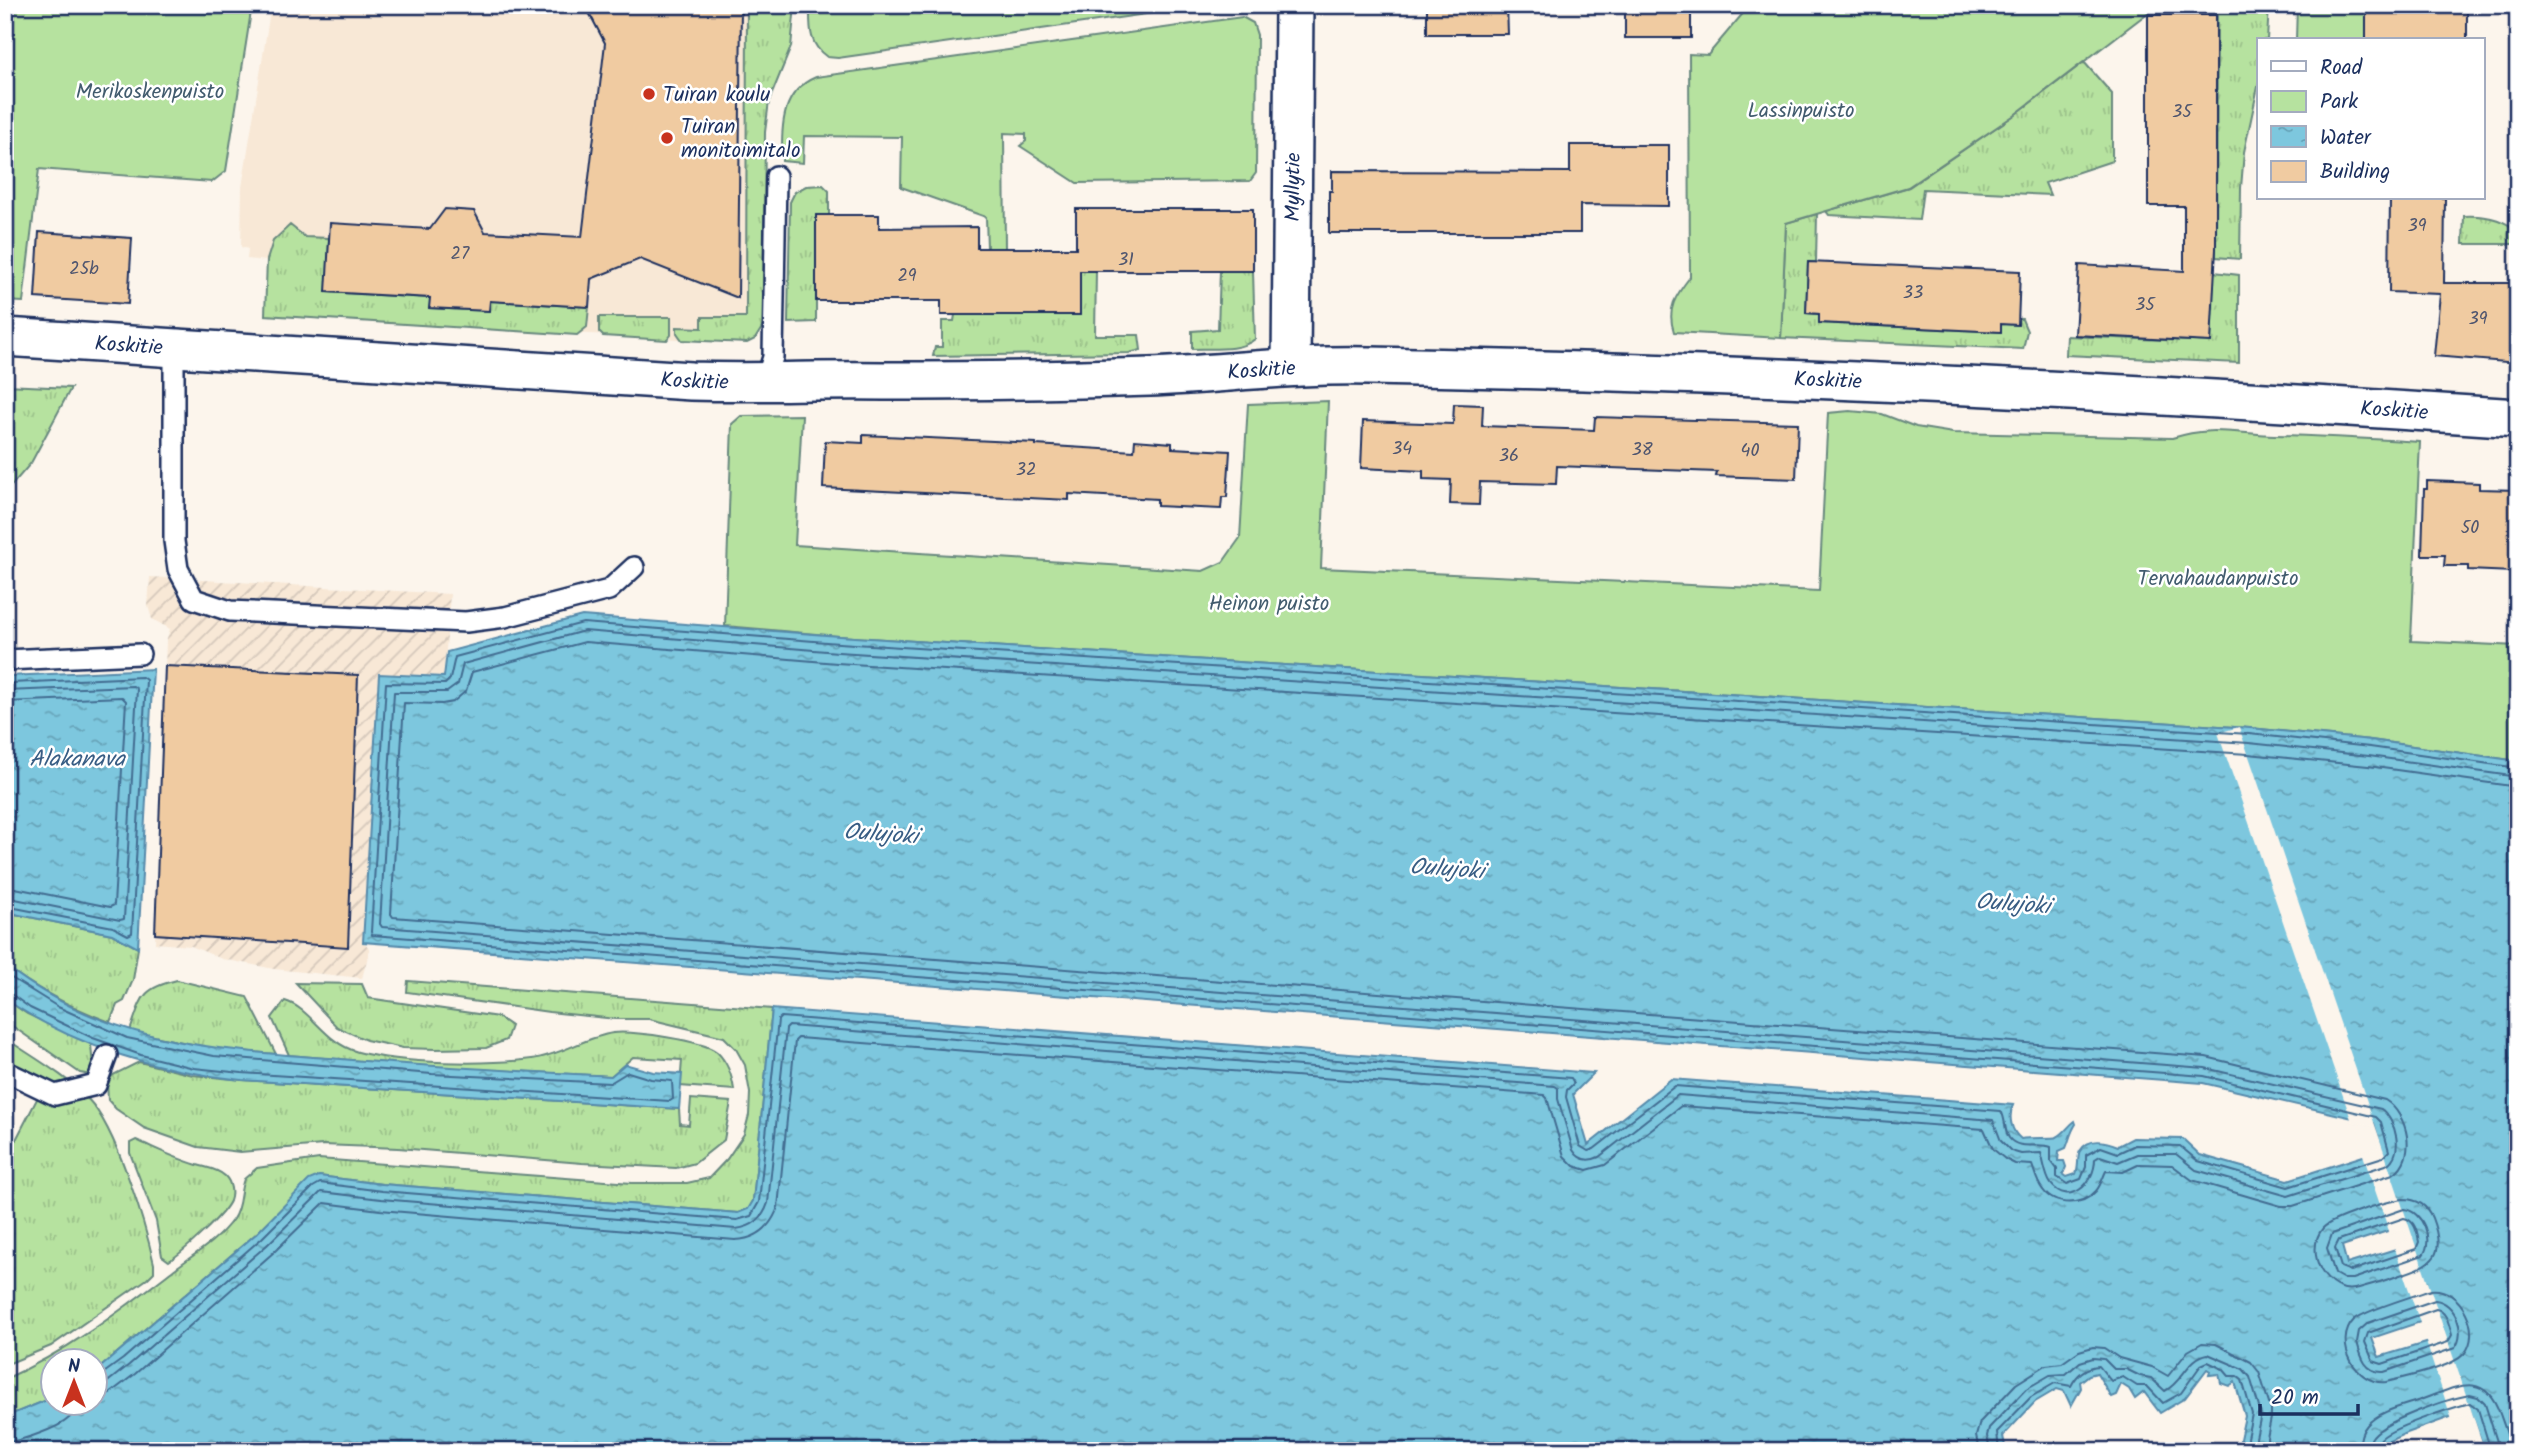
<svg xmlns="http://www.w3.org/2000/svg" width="2523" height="1456" font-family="Kalam,sans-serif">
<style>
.built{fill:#f8e8d6}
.industrial{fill:url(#industrial-furrows)}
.grass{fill:url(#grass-tufts);stroke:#68887e;stroke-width:2}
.park{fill:#b6e29f;stroke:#68887e;stroke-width:2}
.water{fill:url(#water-ripples);stroke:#568aab;stroke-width:2;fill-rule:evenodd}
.pier{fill:#fcf5ec}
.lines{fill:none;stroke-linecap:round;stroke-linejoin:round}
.shore{stroke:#426c91;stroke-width:2}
.building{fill:#f0cba1;stroke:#1b2f5e;stroke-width:2}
.service-casing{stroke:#1b2f5e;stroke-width:24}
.minor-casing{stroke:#1b2f5e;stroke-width:42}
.service{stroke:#fff;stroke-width:19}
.minor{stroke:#fff;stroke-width:37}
.poi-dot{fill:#c8321e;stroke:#fff;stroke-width:2.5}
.labels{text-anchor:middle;stroke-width:5;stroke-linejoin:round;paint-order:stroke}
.number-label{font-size:18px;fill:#50566f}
.park-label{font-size:21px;fill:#425c6e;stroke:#fff}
.poi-label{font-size:21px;fill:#1b2f5e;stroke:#fff;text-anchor:start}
.street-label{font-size:21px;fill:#1b2f5e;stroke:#fff}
.water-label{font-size:23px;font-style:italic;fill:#385d84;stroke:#fff}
</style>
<defs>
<pattern id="industrial-furrows" width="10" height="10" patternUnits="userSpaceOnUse" patternTransform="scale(1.75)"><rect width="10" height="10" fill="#f8e8d6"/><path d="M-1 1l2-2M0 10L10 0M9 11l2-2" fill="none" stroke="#d4c7ba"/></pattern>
<pattern id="grass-tufts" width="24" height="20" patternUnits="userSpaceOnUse" patternTransform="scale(1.75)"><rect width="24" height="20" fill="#b6e29f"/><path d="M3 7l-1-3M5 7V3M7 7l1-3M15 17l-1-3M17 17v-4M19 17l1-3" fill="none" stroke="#9cc28b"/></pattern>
<pattern id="water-ripples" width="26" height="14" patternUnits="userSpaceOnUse" patternTransform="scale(1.75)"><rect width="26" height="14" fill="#7dc7de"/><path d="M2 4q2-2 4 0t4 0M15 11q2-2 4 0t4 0" fill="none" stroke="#66a2b7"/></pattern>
</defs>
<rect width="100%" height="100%" fill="#fcf5ec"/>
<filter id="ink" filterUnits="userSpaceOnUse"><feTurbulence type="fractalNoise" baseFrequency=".0143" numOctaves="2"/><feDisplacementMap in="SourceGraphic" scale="14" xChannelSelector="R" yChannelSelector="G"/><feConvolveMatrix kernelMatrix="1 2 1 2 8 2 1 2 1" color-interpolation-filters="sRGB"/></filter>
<g filter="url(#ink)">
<!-- built -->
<path class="built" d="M271,5H747V343L265,315L267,261L247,259L248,249L241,247L242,187Z"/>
<!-- industrial -->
<path class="industrial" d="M150,577L450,594L444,678L379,675L363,941L370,949L362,978L274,969L222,959L191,946L155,943L166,641L170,629L152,619L148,606Z"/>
<!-- grass -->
<path class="grass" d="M747,5H795L791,47L769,101L765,132L763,326L755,339L747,343L682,340L677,333V327L702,328V317H746Z
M2217,5H2269L2267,40H2259V82L2244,152L2241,188L2240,259L2216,257Z
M2084,62L2112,94V161L2045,183L2050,195L1923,189L1919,220L1829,215L1826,211L1909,187L2013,116Z
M806,186L823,185L829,191V215H816V322L788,323L790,202L795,192Z
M1817,214L1816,262H1808L1806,313L1819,314V323L2000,332L2001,324L2017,325L2018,319H2022L2027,331L2023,349L1781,338L1786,223Z
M2464,216C2484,215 2503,218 2518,232V244H2463Z
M290,225L305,237L329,238L327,292L430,298V308L489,311L490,301L589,307L587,327L577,335L265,315L267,260L273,241Z
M1080,271H1096L1095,335H1139L1141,350L1129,353L933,356L935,347H942V321H954L955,315Z
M1220,271H1253L1255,339C1240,352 1211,348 1192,349V331L1218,329Z
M2214,272L2239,275V363L2066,355L2067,336L2211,342Z
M599,317H671V335L667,340L603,336L599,332Z
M5,385L71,388L31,463L5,493Z
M5,912L112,934L138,948L133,980L124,1001L117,1005L110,1022C73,1008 36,990 5,965Z
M177,980L247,997L276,1054L216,1049L130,1031C142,998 140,989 177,980Z
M408,981L772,1009L753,1201L749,1209L738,1213L382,1184L319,1176L309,1181L257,1233L95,1372L94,1362H52V1398L5,1417V1379C69,1351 121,1310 176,1268C195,1254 219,1239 233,1219C242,1205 239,1192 244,1179L257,1168L319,1159L632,1183H687L709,1178L727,1159L744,1134L749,1115L750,1093L745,1065L736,1049L724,1037L649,1019H616L549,1012L407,992Z
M296,983L362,984L368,998L498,1017L511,1026L506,1040L486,1048L435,1049L403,1048L366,1040L337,1027Z
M5,999L27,1014L91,1044L93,1069L91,1075L80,1073L5,1021Z
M285,1001C312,1009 324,1043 358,1052C403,1064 485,1065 532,1059C561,1055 586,1037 613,1033C633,1031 702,1040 717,1052C728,1063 732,1075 734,1090L680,1086L682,1060L633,1057L611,1076L432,1067L289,1055L272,1018Z
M5,1038C31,1056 67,1076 88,1099C116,1128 145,1223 154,1264V1272L147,1279L51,1346L5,1365V1161L37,1099L40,1079L5,1058Z
M139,1062L193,1075L242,1080L679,1109L680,1124L689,1125L691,1099L731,1102L724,1140L695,1163L676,1168L582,1163L398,1148L323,1145L240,1152L198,1147L144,1128L116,1109L108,1100L107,1082L113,1075Z
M136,1140C157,1149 178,1160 201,1166C209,1168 219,1170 225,1176C231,1182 233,1193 230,1201C224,1215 183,1252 169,1261L162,1256L156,1221L130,1153V1143Z"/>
<!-- park -->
<path class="park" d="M5,5H252L226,171L212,182L39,169L23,302L5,301V183L8,126H5Z
M810,5H1209L838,58L827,57C808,44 810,26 810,5Z
M1750,5H2158L2013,116L1908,187L1786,223L1781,338L1674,332C1666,309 1676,295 1690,277L1689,54L1708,55Z
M2297,5H2366V40H2296Z
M1242,17L1253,23L1257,35L1256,173L1250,181L1077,183L1020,146L1026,141V134L1004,133L1005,248H987L986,217L901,187L902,137L804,136L803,163L782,161C782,127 780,92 816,77Z
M1328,401L1321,568L1819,591L1828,413L1850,411L1882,414L1916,427L1953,433L2172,438C2212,425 2235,434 2274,435C2322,436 2371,439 2420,442L2411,641L2518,646V761L2371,740L2250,728L839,636L725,626L732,424L741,416L802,415L795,545L1203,571L1223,562L1240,538L1248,404Z"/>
<!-- water -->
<path class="water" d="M582,616L839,636L2250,728L2371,740L2518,761V1451H2485L2470,1410L2406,1433L2385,1443L2388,1451H2243L2240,1439L2245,1416L2235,1382L2229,1386L2221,1383L2219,1374L2209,1375L2210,1371L2207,1369L2185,1398L2160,1413L2144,1392L2135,1399L2129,1389L2121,1384L2116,1395L2111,1397L2097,1373L2089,1375L2080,1382L2081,1388L2071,1406L2064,1391L2057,1389L2035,1402L2003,1436L2006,1451H5V1417L52,1398V1404H94L95,1372L257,1233L309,1180L319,1176L382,1184L738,1213L748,1209L753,1201L772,1009L1594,1073L1573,1094L1588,1145L1671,1079L2013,1105C2008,1117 2011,1131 2021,1139C2030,1137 2052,1139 2057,1137C2065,1133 2068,1126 2075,1121L2076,1124C2070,1133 2070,1139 2066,1148L2059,1151L2058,1161H2064L2066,1167L2063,1174L2067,1177L2076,1174C2079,1167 2077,1158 2080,1151C2089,1136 2106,1141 2118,1146L2133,1138L2183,1139L2200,1155L2288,1180L2382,1150L2374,1123L2203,1083L363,942L379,674L444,677L447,652ZM2406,1225L2412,1244L2347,1264L2342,1246ZM2438,1316L2445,1337L2379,1357L2372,1338Z
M5,668H8L9,676L153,669L138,948L112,934L5,912Z
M5,965C105,1045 220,1050 341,1059C431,1067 521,1071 611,1076L625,1064L653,1072L682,1074L679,1109L242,1080C158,1071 75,1047 5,999Z"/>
<!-- pier -->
<path class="pier" d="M2239,727L2377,1131L2485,1451H2481L2469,1414L2452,1420L2425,1339L2441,1334L2436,1320L2421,1326L2394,1246L2408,1241L2404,1229L2390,1234L2362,1152L2378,1147L2372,1126L2352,1122L2218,733Z"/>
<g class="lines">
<!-- shore -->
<path class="shore" d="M5,682L11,683L142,677L146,680L132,933L128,935L113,927L5,906
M5,691L133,686L137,689L124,919L120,920L5,897
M5,702L122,697L126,701L114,905L110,907L5,886
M5,974L58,1007L127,1038L214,1056L432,1074L610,1083L628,1072L651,1079L672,1081L673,1099L670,1101L242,1073L194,1068L141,1055L93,1038L30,1008L11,994L5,993
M2403,1199C2417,1199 2427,1205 2432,1218C2446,1255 2435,1264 2400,1275C2387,1280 2373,1284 2359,1288C2326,1298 2303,1251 2323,1228C2332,1218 2388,1201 2403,1199Z
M2404,1209C2423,1211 2434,1240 2423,1255L2353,1279H2344L2335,1274L2327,1248L2332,1234Z
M2404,1218C2415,1220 2417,1232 2419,1242L2416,1249L2351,1271L2341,1267L2335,1248L2339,1240Z
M2431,1290C2461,1287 2483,1332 2464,1354C2451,1368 2405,1377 2386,1382C2357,1386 2332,1342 2354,1320C2363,1311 2416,1295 2431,1290Z
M2435,1300C2455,1302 2467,1332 2455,1348L2384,1372C2365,1373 2361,1357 2357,1342L2359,1331L2368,1323Z
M2436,1309C2447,1311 2449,1325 2452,1335L2448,1342L2382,1364L2373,1361L2365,1342L2368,1333Z
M94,1377L101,1375L123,1359L262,1238L313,1187L320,1183L382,1191L737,1220L751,1216L759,1202L778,1020L781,1017L1571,1078L1574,1083L1567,1090L1566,1097L1580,1146L1588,1151L1594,1149L1675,1086L2001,1111C2006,1119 2004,1130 2009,1138C2019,1151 2038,1142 2051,1147V1161L2057,1169V1177L2067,1184L2081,1179L2086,1167V1155L2101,1147L2118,1153L2135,1145L2180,1146L2198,1161L2288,1187L2383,1157L2389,1151L2381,1122L2376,1117L2204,1076L372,935L371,932L386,683L445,684L450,679L455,657L583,623L839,643L2249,734L2370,747L2518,768
M94,1386L105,1384L129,1365L267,1245L321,1192L381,1199L736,1229C753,1227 763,1219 768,1203L786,1029L789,1026L1555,1086L1558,1088V1099L1573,1150C1579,1160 1588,1162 1599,1157L1678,1095L1993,1120L2001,1141L2011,1151L2021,1154L2041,1153C2044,1162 2045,1176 2051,1184C2069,1207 2095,1184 2095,1159L2100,1156L2118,1162L2137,1154H2176L2196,1170L2288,1196L2386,1165C2405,1154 2396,1120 2381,1109L2205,1068L382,927L380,924L394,692H447L458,684L463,664L584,631L838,652L2249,743L2369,756L2518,777
M94,1396L110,1393L135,1374L274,1252L324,1203L380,1210L735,1240C757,1239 771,1227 778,1207L795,1041L798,1038L1544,1095L1547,1098L1564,1156L1574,1166L1587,1170L1605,1165L1681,1106L1984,1129L1993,1149L2005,1159L2015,1164L2032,1165C2035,1173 2037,1183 2043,1190C2055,1207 2083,1206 2096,1191C2101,1185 2103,1177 2106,1171L2123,1172L2140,1164L2172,1165L2192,1180L2281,1206H2293L2393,1174C2418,1158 2408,1114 2385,1100L2206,1057L393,917L391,914L404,703L442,704L453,702L466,691L472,672L585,642L837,663L2248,754L2368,766L2518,787
M5,1442C19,1442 59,1428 69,1418C74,1414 76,1409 78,1404
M1979,1451L1976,1436L1980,1422L2016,1384L2046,1365L2062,1363L2079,1351L2093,1347L2104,1348L2119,1358L2152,1367L2168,1376L2188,1351L2202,1343L2216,1344L2251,1362L2259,1372L2271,1410V1418L2267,1438L2269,1451
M1990,1451L1987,1436L1989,1428L2026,1389L2050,1375L2066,1374L2080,1362L2093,1358L2104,1359L2114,1369H2126L2140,1376L2151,1378L2165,1391C2183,1382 2188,1357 2208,1354L2243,1369L2250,1377L2261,1414L2256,1438L2258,1451
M1999,1451L1997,1432L2031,1397L2055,1383L2071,1386C2077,1374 2085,1367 2099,1366L2111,1381L2123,1377L2137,1386H2147L2163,1403L2181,1393L2201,1365L2208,1362L2223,1369L2229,1376H2237L2242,1380L2252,1414L2247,1438L2249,1451
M2360,1451C2359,1441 2360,1433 2367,1425C2379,1411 2403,1406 2420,1400C2455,1388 2484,1368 2500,1414C2504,1426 2510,1438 2510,1451
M2371,1451V1439C2379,1422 2450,1398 2470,1395L2478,1397L2485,1404L2500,1451
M2380,1451C2379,1447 2377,1444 2380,1440C2386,1429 2455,1407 2470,1403L2478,1409L2491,1451"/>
</g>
<!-- building -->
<path class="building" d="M585,5H741L738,298L640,259L591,279L589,307L490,301L489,311L429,308L430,298L326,292L330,223L430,229L445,209L474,211L485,232L582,237L605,43Z
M1427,5H1507L1508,34H1427Z
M1625,5H1691V38H1625Z
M2366,5H2467V40H2366Z
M2148,15H2216V249L2211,342L2075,335L2079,265L2184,271V206H2148Z
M1570,145H1669V206L1580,205V233H1329V191H1332V171L1570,172Z
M2390,198H2445L2444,283H2518V363L2434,356L2440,294L2389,292Z
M1076,209H1253V271H1080V315H941V301H816V215H879V228L977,227V248H1076Z
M39,232L132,238L128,304L35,298Z
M1808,262L2020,271L2018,325L2001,324V332L1819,323V314L1806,313Z
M1454,404L1483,405L1482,426L1594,430L1595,417L1798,423L1796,479L1716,476L1717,472L1557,466L1556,484L1480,482L1479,505L1450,504L1451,480L1423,479V471L1361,468L1363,421L1453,424Z
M863,435L1036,443V445L1134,451L1135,440L1172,443V448L1230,451L1227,497H1222L1221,509L1157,506V499L1069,494V500L823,488L825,441L863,443Z
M2427,481L2479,483V489L2518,490V567H2513V572L2468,570V566H2444L2445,555H2422L2424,489H2427Z
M165,666L358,675L348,947L155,934Z"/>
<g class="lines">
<!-- service casing -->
<g class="service-casing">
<path id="service" d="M174,348V541L178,569L194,599L230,611L466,622L505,617L609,590L634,567
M765,383L773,357L776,176
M5,660L140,654
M5,1071L55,1095L96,1085L107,1055"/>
</g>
<!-- minor casing -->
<g class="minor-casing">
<g id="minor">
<path id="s1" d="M5,337L691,381C755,383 819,380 884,381C972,381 1061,380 1150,377C1224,374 1297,364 1370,366C1753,373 2136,392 2518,418"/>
<path id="s2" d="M1291,367L1294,5"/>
</g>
</g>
<!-- service -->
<use href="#service" class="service"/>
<!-- minor -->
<use href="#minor" class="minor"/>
</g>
</g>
<!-- markers -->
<g class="poi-dot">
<circle cx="649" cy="94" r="7"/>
<circle cx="667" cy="138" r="7"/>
</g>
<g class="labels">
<!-- number labels -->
<g class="number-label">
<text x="2182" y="117">35</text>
<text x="2417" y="231">39</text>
<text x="460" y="259">27</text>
<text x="1126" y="265">31</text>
<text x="84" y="274">25b</text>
<text x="907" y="281">29</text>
<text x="1913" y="298">33</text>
<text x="2145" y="310">35</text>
<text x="2478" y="324">39</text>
<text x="1402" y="454">34</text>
<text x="1642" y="455">38</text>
<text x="1750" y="456">40</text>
<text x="1509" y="461">36</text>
<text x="1026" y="475">32</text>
<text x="2470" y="533">50</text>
</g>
<!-- park labels -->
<g class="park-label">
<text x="150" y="98">Merikoskenpuisto</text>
<text x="1801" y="117">Lassinpuisto</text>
<text x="2218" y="585">Tervahaudanpuisto</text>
<text x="1269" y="610">Heinon puisto</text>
</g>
<!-- poi labels -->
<g class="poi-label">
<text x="663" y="101">Tuiran koulu</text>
<text x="681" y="133">Tuiran<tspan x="681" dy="24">monitoimitalo</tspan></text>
</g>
<!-- street labels -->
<g class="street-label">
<text dy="7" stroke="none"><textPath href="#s2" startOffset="180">Myllytie</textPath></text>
<text dy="7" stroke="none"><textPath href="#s1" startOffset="124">Koskitie</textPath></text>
<text dy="7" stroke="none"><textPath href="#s1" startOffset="1258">Koskitie</textPath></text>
<text dy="7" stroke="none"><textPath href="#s1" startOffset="691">Koskitie</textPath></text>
<text dy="7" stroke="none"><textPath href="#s1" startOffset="1825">Koskitie</textPath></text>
<text dy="7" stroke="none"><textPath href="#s1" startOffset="2392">Koskitie</textPath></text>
</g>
<!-- water labels -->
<g class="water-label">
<text x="77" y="766">Alakanava</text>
<text transform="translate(881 833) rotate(4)" y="8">Oulujoki</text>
<text transform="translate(1447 868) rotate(4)" y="8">Oulujoki</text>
<text transform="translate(2013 903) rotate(4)" y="8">Oulujoki</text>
</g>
</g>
<!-- margin -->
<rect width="2523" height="1456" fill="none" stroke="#fff" stroke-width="28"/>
<rect x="14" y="14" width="2495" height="1428" fill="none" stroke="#1b2f5e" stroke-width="2.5" filter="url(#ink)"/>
<!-- legend -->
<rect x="2257" y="38" width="228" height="161" fill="#ffffff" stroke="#a4acbf" stroke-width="2"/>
<rect x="2271" y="61" width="35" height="10" fill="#ffffff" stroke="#a4acbf" stroke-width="2"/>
<text x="2320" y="74" font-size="21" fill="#1b2f5e">Road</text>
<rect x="2271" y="91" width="35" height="21" fill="#b6e29f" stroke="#a4acbf" stroke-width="2"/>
<text x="2320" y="108" font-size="21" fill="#1b2f5e">Park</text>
<rect x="2271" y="126" width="35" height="21" fill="url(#water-ripples)" stroke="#a4acbf" stroke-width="2"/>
<text x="2320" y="144" font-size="21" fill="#1b2f5e">Water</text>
<rect x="2271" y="161" width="35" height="21" fill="#f0cba1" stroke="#a4acbf" stroke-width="2"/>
<text x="2320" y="178" font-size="21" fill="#1b2f5e">Building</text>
<!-- north arrow -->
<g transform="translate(74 1382)"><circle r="33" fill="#ffffff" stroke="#a4acbf" stroke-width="2"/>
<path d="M0-5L12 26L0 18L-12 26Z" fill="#c8321e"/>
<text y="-10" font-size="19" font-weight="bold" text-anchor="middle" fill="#1b2f5e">N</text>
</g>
<!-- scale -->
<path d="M2260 1404v10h98v-10" fill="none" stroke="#1b2f5e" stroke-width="3.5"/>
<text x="2271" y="1404" font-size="21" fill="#1b2f5e" stroke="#ffffff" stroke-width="5" paint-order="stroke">20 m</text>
</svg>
